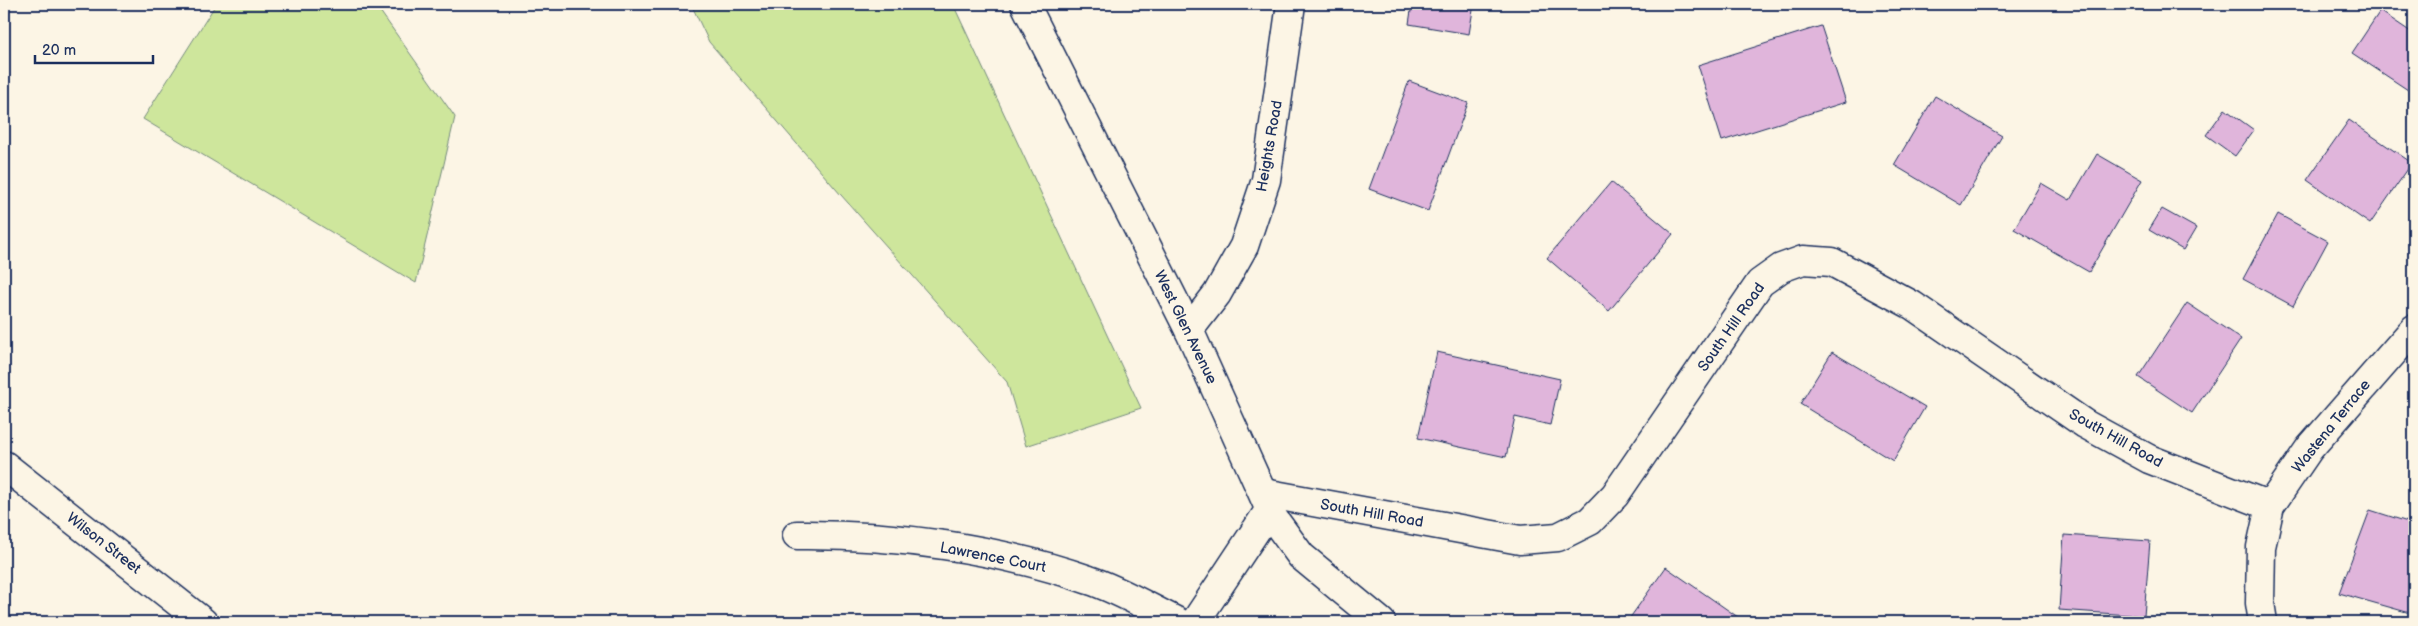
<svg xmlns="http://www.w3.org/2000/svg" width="2418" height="626" font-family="'Balsamiq Sans',sans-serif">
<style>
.green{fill:#cee69c;stroke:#748a7d}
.building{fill:#e0b5db;stroke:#1b2f5e}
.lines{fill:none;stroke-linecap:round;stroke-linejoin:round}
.minor-casing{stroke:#1b2f5e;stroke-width:31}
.tertiary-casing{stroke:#1b2f5e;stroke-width:31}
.minor{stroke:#fcf5e5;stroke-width:28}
.tertiary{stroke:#fcf5e5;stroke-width:28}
.labels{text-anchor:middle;stroke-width:4;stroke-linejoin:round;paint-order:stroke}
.street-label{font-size:15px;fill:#1b2f5e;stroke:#fcf5e5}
</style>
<rect width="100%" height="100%" fill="#fcf5e5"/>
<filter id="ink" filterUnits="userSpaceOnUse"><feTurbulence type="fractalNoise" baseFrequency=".02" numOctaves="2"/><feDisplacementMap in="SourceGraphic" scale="10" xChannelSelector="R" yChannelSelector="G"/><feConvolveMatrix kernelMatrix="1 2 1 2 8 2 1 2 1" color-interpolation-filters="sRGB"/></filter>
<g filter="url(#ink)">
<!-- green -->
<path class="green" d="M216,4H375L455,117L416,283L143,119Z
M691,4H953L1141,408L1026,446L1007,382L841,195L709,42Z"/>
<!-- building -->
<path class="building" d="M1412,4H1474L1469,34L1409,24Z
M2380,11L2414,34V94L2352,53Z
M1821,26L1846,102L1722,141L1698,65Z
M1409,81L1468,103L1428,211L1369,189Z
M1935,96L2002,136L1961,205L1894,165Z
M2225,109L2254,130L2235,156L2206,135Z
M2349,120L2412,163L2370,224L2307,180Z
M2097,154L2142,180L2089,272L2014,229L2041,183L2070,200Z
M1611,182L1673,234L1609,311L1547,258Z
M2162,209L2196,228L2183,250L2149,230Z
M2278,214L2328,241L2293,306L2243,279Z
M2187,303L2241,339L2192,413L2138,377Z
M1437,352L1560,379L1550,425L1515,417L1506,457L1418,438Z
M1832,352L1925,407L1893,461L1800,404Z
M2370,510L2414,524V600L2410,613L2339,593Z
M2064,535L2150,541L2144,616L2059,610Z
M1666,567L1745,622H1627Z"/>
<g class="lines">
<!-- minor casing -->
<g class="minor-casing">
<path id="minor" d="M1189,330L1217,294L1244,246L1266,180L1291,4
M4,465L203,622
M1264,493L1520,540L1558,537L1590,521L1615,495L1760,283L1781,268L1803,260L1832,262L1912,305L2085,424L2149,459L2270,506
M797,535C894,534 997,548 1089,580C1120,590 1149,608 1178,622
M1195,622L1270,509
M2263,622L2260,603L2261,547L2270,506L2309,449L2414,329"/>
</g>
<!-- tertiary casing -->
<g class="tertiary-casing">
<path id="tertiary" d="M1025,4L1189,330L1274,519L1301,556L1381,622"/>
</g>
<!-- minor -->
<use href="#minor" class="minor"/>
<!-- tertiary -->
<use href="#tertiary" class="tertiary"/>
</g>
</g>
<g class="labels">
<!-- street labels -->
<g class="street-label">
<text transform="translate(1269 146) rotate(-80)" y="5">Heights Road</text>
<text transform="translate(1186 327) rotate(64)" y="5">West Glen Avenue</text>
<text transform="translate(1731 327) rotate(-55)" y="5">South Hill Road</text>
<text transform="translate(2331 426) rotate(-51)" y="5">Wastena Terrace</text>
<text transform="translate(2116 438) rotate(29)" y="5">South Hill Road</text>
<text transform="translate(1372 513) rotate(10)" y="5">South Hill Road</text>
<text transform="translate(104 543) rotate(38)" y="5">Wilson Street</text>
<text transform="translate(993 557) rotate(11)" y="5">Lawrence Court</text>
</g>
</g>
<!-- margin -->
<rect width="2418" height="626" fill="none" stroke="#fcf5e5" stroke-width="20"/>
<rect x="10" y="10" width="2398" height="606" fill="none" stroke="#1b2f5e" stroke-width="2" filter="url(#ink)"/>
<!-- scale -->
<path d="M35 55v8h118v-8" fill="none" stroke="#1b2f5e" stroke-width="2.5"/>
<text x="42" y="55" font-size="15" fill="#1b2f5e" stroke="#fcf5e5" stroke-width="4" paint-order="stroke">20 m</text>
</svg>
